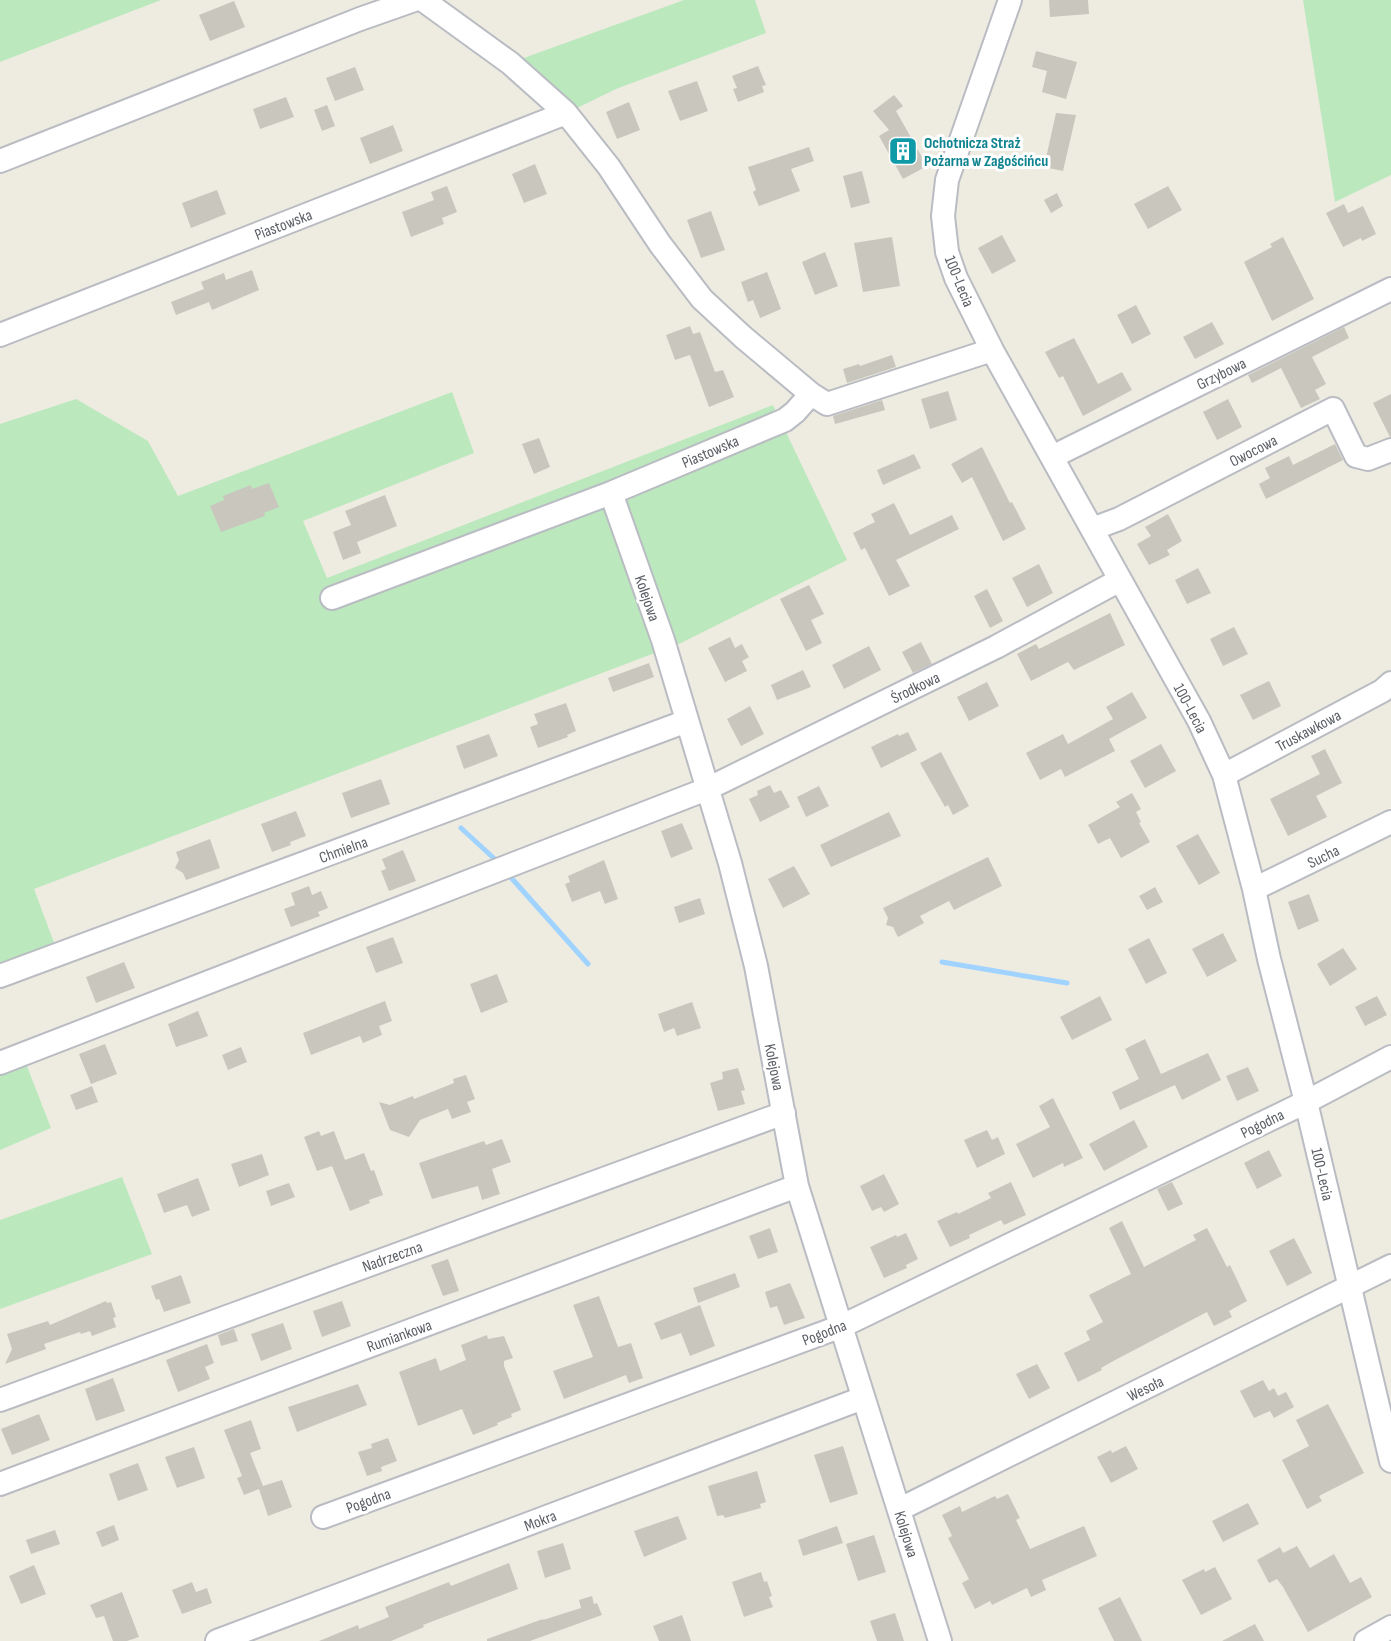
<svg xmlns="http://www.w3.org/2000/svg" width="1391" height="1641" font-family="'Sofia Sans Condensed',sans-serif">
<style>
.green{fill:#bbe8bd}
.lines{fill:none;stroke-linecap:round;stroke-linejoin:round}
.stream{stroke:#a0d3ff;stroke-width:5}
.building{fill:#c9c6be}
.minor-casing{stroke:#b9bcc2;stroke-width:26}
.minor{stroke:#fff;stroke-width:22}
.labels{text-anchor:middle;stroke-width:6;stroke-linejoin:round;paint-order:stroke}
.culture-label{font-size:16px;font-weight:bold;fill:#0d838f;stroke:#fff;text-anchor:start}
.street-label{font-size:16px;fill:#5a5e64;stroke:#fff}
</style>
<rect width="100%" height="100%" fill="#eeece1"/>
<!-- green -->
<path class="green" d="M0,0H161L0,62Z
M684,0H755L766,33L616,89L575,109L521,59Z
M1303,0H1391V175L1335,202Z
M452,392L474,453L303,521L327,578L773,405L847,560L681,643L34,889L56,948L0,970V424L76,399L148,441L178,496Z
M23,1056L51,1128L0,1150V1065Z
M122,1177L152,1254L0,1309V1220Z"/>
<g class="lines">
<!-- stream -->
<path class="stream" d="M461,828L499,863
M507,873L588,964
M942,962L1067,983"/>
</g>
<!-- building -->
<path class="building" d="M1049,0H1088L1089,14L1050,17Z
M234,1L245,27L210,41L199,15Z
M1036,51L1077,62L1066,99L1042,92L1047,71L1032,67Z
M758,66L766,85L762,86L764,92L738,102L733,89L737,88L732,76Z
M355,67L364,90L335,101L326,78Z
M697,81L708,111L680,121L668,91Z
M894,95L903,106L896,111L927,166L903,179L879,136L889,130L873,111Z
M286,97L294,117L260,129L253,109Z
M629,102L640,130L617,139L606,112Z
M327,105L335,126L322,131L314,110Z
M1056,113L1076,115L1063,171L1044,167Z
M393,125L403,151L370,164L360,138Z
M809,147L814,161L791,169L800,191L759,206L753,192L756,190L748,167Z
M535,164L547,194L524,203L512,174Z
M862,171L870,203L851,208L843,176Z
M447,186L457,212L442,218L444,224L411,237L402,212L434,200L431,192Z
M1168,186L1182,210L1148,229L1134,204Z
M217,190L226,214L191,228L182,203Z
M1057,193L1063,206L1051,213L1044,200Z
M1344,204L1348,213L1363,206L1376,234L1362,241L1361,238L1343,247L1326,213Z
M711,211L725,250L701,258L687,220Z
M1002,235L1016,261L992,274L978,248Z
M892,237L900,286L863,292L854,243Z
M1283,237L1314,299L1272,321L1244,262L1272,247L1270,244Z
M825,252L838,286L815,295L802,262Z
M252,270L259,290L212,310L209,302L176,315L171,302L204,289L201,282L224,273L226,280Z
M767,272L781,309L760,318L753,300L748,302L741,282Z
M1136,305L1151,334L1132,344L1117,315Z
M1212,322L1224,344L1195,359L1183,337Z
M690,326L693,334L700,332L715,372L723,370L734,397L709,407L690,355L675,360L666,335Z
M1344,327L1349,338L1312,357L1326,384L1315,390L1320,399L1301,408L1281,368L1252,383L1248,375Z
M1074,338L1098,384L1122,372L1132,390L1083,416L1063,376L1059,378L1045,352Z
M892,355L896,367L847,383L843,369L859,364L860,366Z
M948,391L957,420L930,429L921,399Z
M1391,394V437H1390L1373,403Z
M1228,399L1242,427L1217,440L1203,412Z
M882,400L885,410L835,424L833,416Z
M539,438L550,467L534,474L522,444Z
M1335,444L1343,460L1266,499L1259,484L1270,478L1265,468L1289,456L1293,465Z
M982,447L1010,503L1012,502L1026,529L1003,541L972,477L962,483L951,464Z
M914,454L921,468L883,485L877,470Z
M269,483L279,507L264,513L265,516L221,532L210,506L224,500L223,496L251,485L252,489Z
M385,495L397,526L357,542L361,553L343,560L333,532L351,525L345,511Z
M894,503L910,535L952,515L959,529L896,560L910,586L889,596L865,548L861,550L853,533L875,522L871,514Z
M1168,514L1182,541L1167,550L1170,555L1149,565L1137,544L1151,536L1145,527Z
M1039,564L1053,593L1027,607L1012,578Z
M1198,568L1211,593L1187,604L1175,580Z
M809,585L824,614L811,620L822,643L806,651L780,599Z
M987,589L1003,621L990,628L974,596Z
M1110,613L1125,645L1074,670L1068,662L1031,681L1017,654L1036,644L1039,649Z
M1234,627L1248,654L1223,666L1210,639Z
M730,637L735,648L742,644L746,652L749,657L742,661L747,671L725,682L708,648Z
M921,642L932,664L913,673L902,652Z
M869,646L881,670L844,689L832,665Z
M649,663L654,677L613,692L608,678Z
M803,670L811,687L777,700L771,685Z
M1269,681L1281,706L1253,720L1240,695Z
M987,682L999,706L969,721L957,697Z
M1132,692L1147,718L1109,739L1115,751L1065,777L1061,769L1040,780L1026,753L1063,734L1068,744L1113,719L1106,707Z
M566,703L576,731L567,735L568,737L538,748L530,727L538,724L534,714Z
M750,706L764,734L741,746L727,719Z
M908,732L917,750L881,768L871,747L898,734L899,736Z
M489,734L498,756L464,769L456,746Z
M1161,744L1176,771L1145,788L1130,761Z
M1325,749L1342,783L1316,796L1327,817L1288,836L1270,799L1320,774L1311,756Z
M941,752L969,806L953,815L948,805L945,807L920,763Z
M381,779L390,804L351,818L342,793Z
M770,785L774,793L781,790L790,807L760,822L749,799L758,795L757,791Z
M819,786L829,806L806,817L797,797Z
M1132,793L1141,809L1136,812L1141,822L1139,823L1150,842L1121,858L1110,838L1098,844L1088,825L1120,807L1116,802Z
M296,811L306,836L290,842L291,845L272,852L261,824Z
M889,812L901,836L831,867L820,845Z
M682,823L693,849L671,858L661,831Z
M1198,834L1220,873L1199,885L1176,846Z
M210,839L220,868L186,880L183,873L175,868L179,860L176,852Z
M403,850L416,881L389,891L381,871L386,869L382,859Z
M988,857L1002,886L954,910L949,901L920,916L924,923L898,937L893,927L886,925L888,918L883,908Z
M604,860L618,899L605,904L600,891L572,902L565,884L570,882L568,876Z
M794,866L810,894L783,908L768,879Z
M309,886L312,895L321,891L328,908L318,912L320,916L291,927L284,909L295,905L291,893Z
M1155,887L1163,902L1147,910L1139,896Z
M1309,894L1319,921L1298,930L1288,902Z
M700,898L705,914L679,923L674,907Z
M1223,933L1237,961L1207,977L1192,949Z
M393,937L403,963L376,973L366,947Z
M1149,938L1167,973L1146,984L1128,949Z
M1343,948L1357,969L1330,986L1317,964Z
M124,962L135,988L96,1003L86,977Z
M497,974L508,1002L481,1013L470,984Z
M1100,996L1112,1020L1072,1040L1060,1017Z
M1377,996L1387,1015L1365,1026L1355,1007Z
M385,1001L392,1021L379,1026L382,1035L363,1043L360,1036L311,1055L303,1033Z
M692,1002L701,1028L677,1036L674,1028L664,1032L658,1014Z
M198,1011L208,1036L176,1047L168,1024Z
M1145,1039L1161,1074L1208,1053L1221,1080L1182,1100L1175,1085L1120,1110L1112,1092L1139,1079L1125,1049Z
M105,1044L117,1074L91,1084L79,1054Z
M241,1047L247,1062L228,1070L222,1055Z
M1248,1067L1259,1091L1237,1101L1226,1076Z
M738,1068L745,1090L741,1091L745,1104L718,1111L710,1083L723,1079L722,1072Z
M466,1075L475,1099L467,1102L471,1112L452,1119L448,1109L420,1120L409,1137L390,1130L379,1102L390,1105L413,1096L414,1099L454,1083L453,1079Z
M92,1086L98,1102L76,1110L70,1095Z
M1053,1098L1083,1158L1064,1167L1063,1163L1033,1178L1016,1144L1050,1127L1039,1106Z
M1134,1120L1148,1147L1104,1171L1089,1144Z
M987,1130L992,1140L998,1137L1005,1154L977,1168L964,1140Z
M319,1131L321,1136L334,1131L345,1160L364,1153L371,1171L374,1170L383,1195L369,1200L370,1203L350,1211L332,1166L317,1171L304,1137Z
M502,1139L511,1162L492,1169L500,1194L482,1200L478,1186L432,1199L419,1163L484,1141L486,1145Z
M1269,1150L1282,1176L1257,1189L1244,1163Z
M262,1154L269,1175L239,1187L231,1164Z
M884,1174L899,1204L884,1212L881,1207L872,1211L860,1186Z
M198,1178L210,1210L192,1217L187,1205L164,1213L157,1194Z
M1011,1182L1026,1215L1004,1225L1001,1220L969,1235L970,1238L950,1247L937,1221L957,1212L958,1214L991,1198L988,1193Z
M1172,1182L1183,1204L1168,1211L1157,1189Z
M289,1183L295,1197L271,1206L266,1191Z
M1122,1221L1144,1267L1196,1240L1193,1235L1207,1228L1227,1267L1230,1265L1247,1301L1229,1311L1232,1317L1214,1326L1207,1312L1117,1359L1101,1368L1102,1370L1078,1382L1064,1353L1090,1340L1086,1331L1103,1322L1089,1295L1131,1274L1109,1228Z
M770,1228L778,1252L758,1259L749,1236Z
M906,1233L918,1259L906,1265L907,1268L884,1278L870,1247L896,1235L897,1237Z
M1294,1238L1312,1273L1287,1286L1269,1251Z
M448,1259L459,1291L443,1296L431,1265Z
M735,1273L740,1287L698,1303L693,1288Z
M181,1275L191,1303L164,1312L159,1299L156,1300L151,1286Z
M790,1283L805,1318L784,1325L777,1306L770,1308L765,1292Z
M599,1296L618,1347L631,1343L643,1378L629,1383L626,1375L564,1399L553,1371L593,1357L573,1305Z
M106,1301L107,1303L111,1302L116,1317L113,1318L116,1327L92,1336L90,1331L81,1334L80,1332L44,1344L46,1349L5,1364L12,1349L7,1334L48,1321L50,1325Z
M342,1301L351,1326L322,1337L313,1311Z
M700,1305L715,1346L690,1356L681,1333L661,1340L654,1323Z
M283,1323L292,1349L261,1361L251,1334Z
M234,1329L238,1341L221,1346L218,1335Z
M487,1335L488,1339L504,1336L513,1358L504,1361V1366L521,1410L511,1414L512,1417L497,1423L498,1425L473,1435L462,1409L418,1426L399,1372L436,1358L440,1371L466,1360L461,1345Z
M207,1344L214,1363L205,1367L210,1379L178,1392L166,1360Z
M1037,1364L1050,1388L1029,1399L1016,1374Z
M113,1378L125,1411L96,1421L85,1389Z
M1263,1380L1269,1391L1274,1388L1278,1396L1286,1392L1294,1407L1274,1418L1270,1411L1254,1418L1240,1391Z
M358,1384L367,1405L297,1432L288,1407Z
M1328,1404L1364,1473L1319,1496L1322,1501L1307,1509L1282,1460L1309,1446L1296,1420Z
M39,1414L50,1440L12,1455L1,1429Z
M251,1420L261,1449L250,1453L263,1486L282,1480L292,1507L268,1516L259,1489L244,1495L237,1478L242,1476L224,1430Z
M388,1438L397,1461L381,1467L382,1471L367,1476L358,1452L372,1448L371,1444Z
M843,1446L858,1494L830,1503L814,1455Z
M1126,1446L1138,1469L1111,1483L1097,1457L1111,1450L1112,1453Z
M194,1447L205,1478L177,1488L165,1457Z
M138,1463L148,1490L118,1501L109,1474Z
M757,1471L766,1502L760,1504L761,1508L725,1518L723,1515L717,1516L708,1486Z
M1008,1494L1020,1518L1016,1520L1030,1549L1084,1526L1097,1556L1042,1580L1046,1590L1031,1597L1027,1588L992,1605L990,1601L975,1609L962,1583L969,1579L948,1538L952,1536L942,1515L960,1506L962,1512L995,1496L997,1499Z
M1248,1503L1259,1524L1223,1542L1212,1521Z
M678,1516L687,1539L644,1557L634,1531Z
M114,1525L119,1540L102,1547L96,1532Z
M837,1526L843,1543L803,1556L798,1540Z
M55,1530L60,1544L31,1554L26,1540Z
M874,1535L886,1572L858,1581L846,1544Z
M563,1543L571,1569L545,1578L537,1551Z
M1297,1546L1310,1568L1334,1554L1350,1583L1361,1577L1372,1597L1308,1632L1283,1587L1277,1579L1269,1583L1257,1560L1280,1547L1283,1553Z
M509,1563L518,1589L423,1625L424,1627L391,1641H319L358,1625L359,1629L389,1617L385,1607L449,1582L451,1586Z
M34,1565L46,1594L21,1604L9,1576Z
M1215,1567L1232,1599L1201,1615L1182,1580L1204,1569L1205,1572Z
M761,1572L764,1582L767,1581L772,1596L769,1597L773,1607L744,1617L732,1582Z
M192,1582L196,1592L207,1588L212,1603L182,1614L172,1590Z
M122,1592L139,1637L127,1641H113L104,1616L96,1618L90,1605Z
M592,1596L594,1604L597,1603L602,1615L530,1641H487V1639L543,1619V1620L581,1608L579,1600Z
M1120,1597L1142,1641H1114L1098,1608Z
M895,1613L904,1641H877L870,1621Z
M682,1615L691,1641H659L653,1626Z
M1255,1624L1264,1641H1222Z"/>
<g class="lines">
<!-- minor casing -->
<g class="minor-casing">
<path id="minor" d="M423,0L510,63L566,113L609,167L660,244L702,299L743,337L811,394L827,404L992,350
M1010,0L947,180L943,216L947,252L956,278L992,350L1199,721L1224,775L1254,889L1269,959L1306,1102L1391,1461
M0,161L360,19L414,0
M0,335L566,113
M1052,457L1391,289
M611,493L663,640L730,863L756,966L797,1186L940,1641
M1092,529L1119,519L1333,409L1356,456L1368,459L1391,450
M332,598L611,493L785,420L795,412L811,394
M1224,775L1382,691L1391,683
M1254,889L1391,822
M0,976L687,721
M0,1063L707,789L996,647L1120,580
M0,1400L784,1113
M0,1484L797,1186
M900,1509L1391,1266
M323,1517L842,1326L1306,1102L1391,1057
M217,1641L863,1398
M1366,1641L1391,1627"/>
</g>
<!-- minor -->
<use href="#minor" class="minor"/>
</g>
<!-- icons -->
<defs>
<g id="building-square" transform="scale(1.5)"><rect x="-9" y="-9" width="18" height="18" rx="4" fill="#0f9aa8" stroke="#fff"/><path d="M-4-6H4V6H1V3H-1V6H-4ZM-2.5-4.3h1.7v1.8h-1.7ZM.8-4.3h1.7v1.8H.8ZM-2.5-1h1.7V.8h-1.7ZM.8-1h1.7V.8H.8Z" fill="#fff"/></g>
</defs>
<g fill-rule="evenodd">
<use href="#building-square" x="903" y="151"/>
</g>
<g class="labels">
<!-- culture labels -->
<g class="culture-label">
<text x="924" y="148">Ochotnicza Straż<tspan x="924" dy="18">Pożarna w Zagościńcu</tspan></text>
</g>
<!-- street labels -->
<g class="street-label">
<text transform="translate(283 224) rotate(-21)" y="6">Piastowska</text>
<text transform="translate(960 281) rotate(68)" y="6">100-Lecia</text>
<text transform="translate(1221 373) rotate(-26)" y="6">Grzybowa</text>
<text transform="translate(1253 450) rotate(-27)" y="6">Owocowa</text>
<text transform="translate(710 451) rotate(-23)" y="6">Piastowska</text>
<text transform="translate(648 598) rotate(71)" y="6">Kolejowa</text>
<text transform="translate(915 687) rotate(-26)" y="6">Środkowa</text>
<text transform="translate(1191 708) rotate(62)" y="6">100-Lecia</text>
<text transform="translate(1308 730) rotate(-28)" y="6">Truskawkowa</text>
<text transform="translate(343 849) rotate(-20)" y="6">Chmielna</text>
<text transform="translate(1323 856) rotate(-26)" y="6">Sucha</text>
<text transform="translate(775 1067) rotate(79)" y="6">Kolejowa</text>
<text transform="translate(1262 1123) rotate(-26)" y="6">Pogodna</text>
<text transform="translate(1323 1174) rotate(77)" y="6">100-Lecia</text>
<text transform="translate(392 1256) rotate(-20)" y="6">Nadrzeczna</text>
<text transform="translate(824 1332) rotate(-21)" y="6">Pogodna</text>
<text transform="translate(399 1335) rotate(-20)" y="6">Rumiankowa</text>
<text transform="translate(1145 1388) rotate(-26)" y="6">Wesoła</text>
<text transform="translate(368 1500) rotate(-20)" y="6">Pogodna</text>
<text transform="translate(540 1520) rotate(-21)" y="6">Mokra</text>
<text transform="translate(907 1534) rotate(73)" y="6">Kolejowa</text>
</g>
</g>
</svg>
